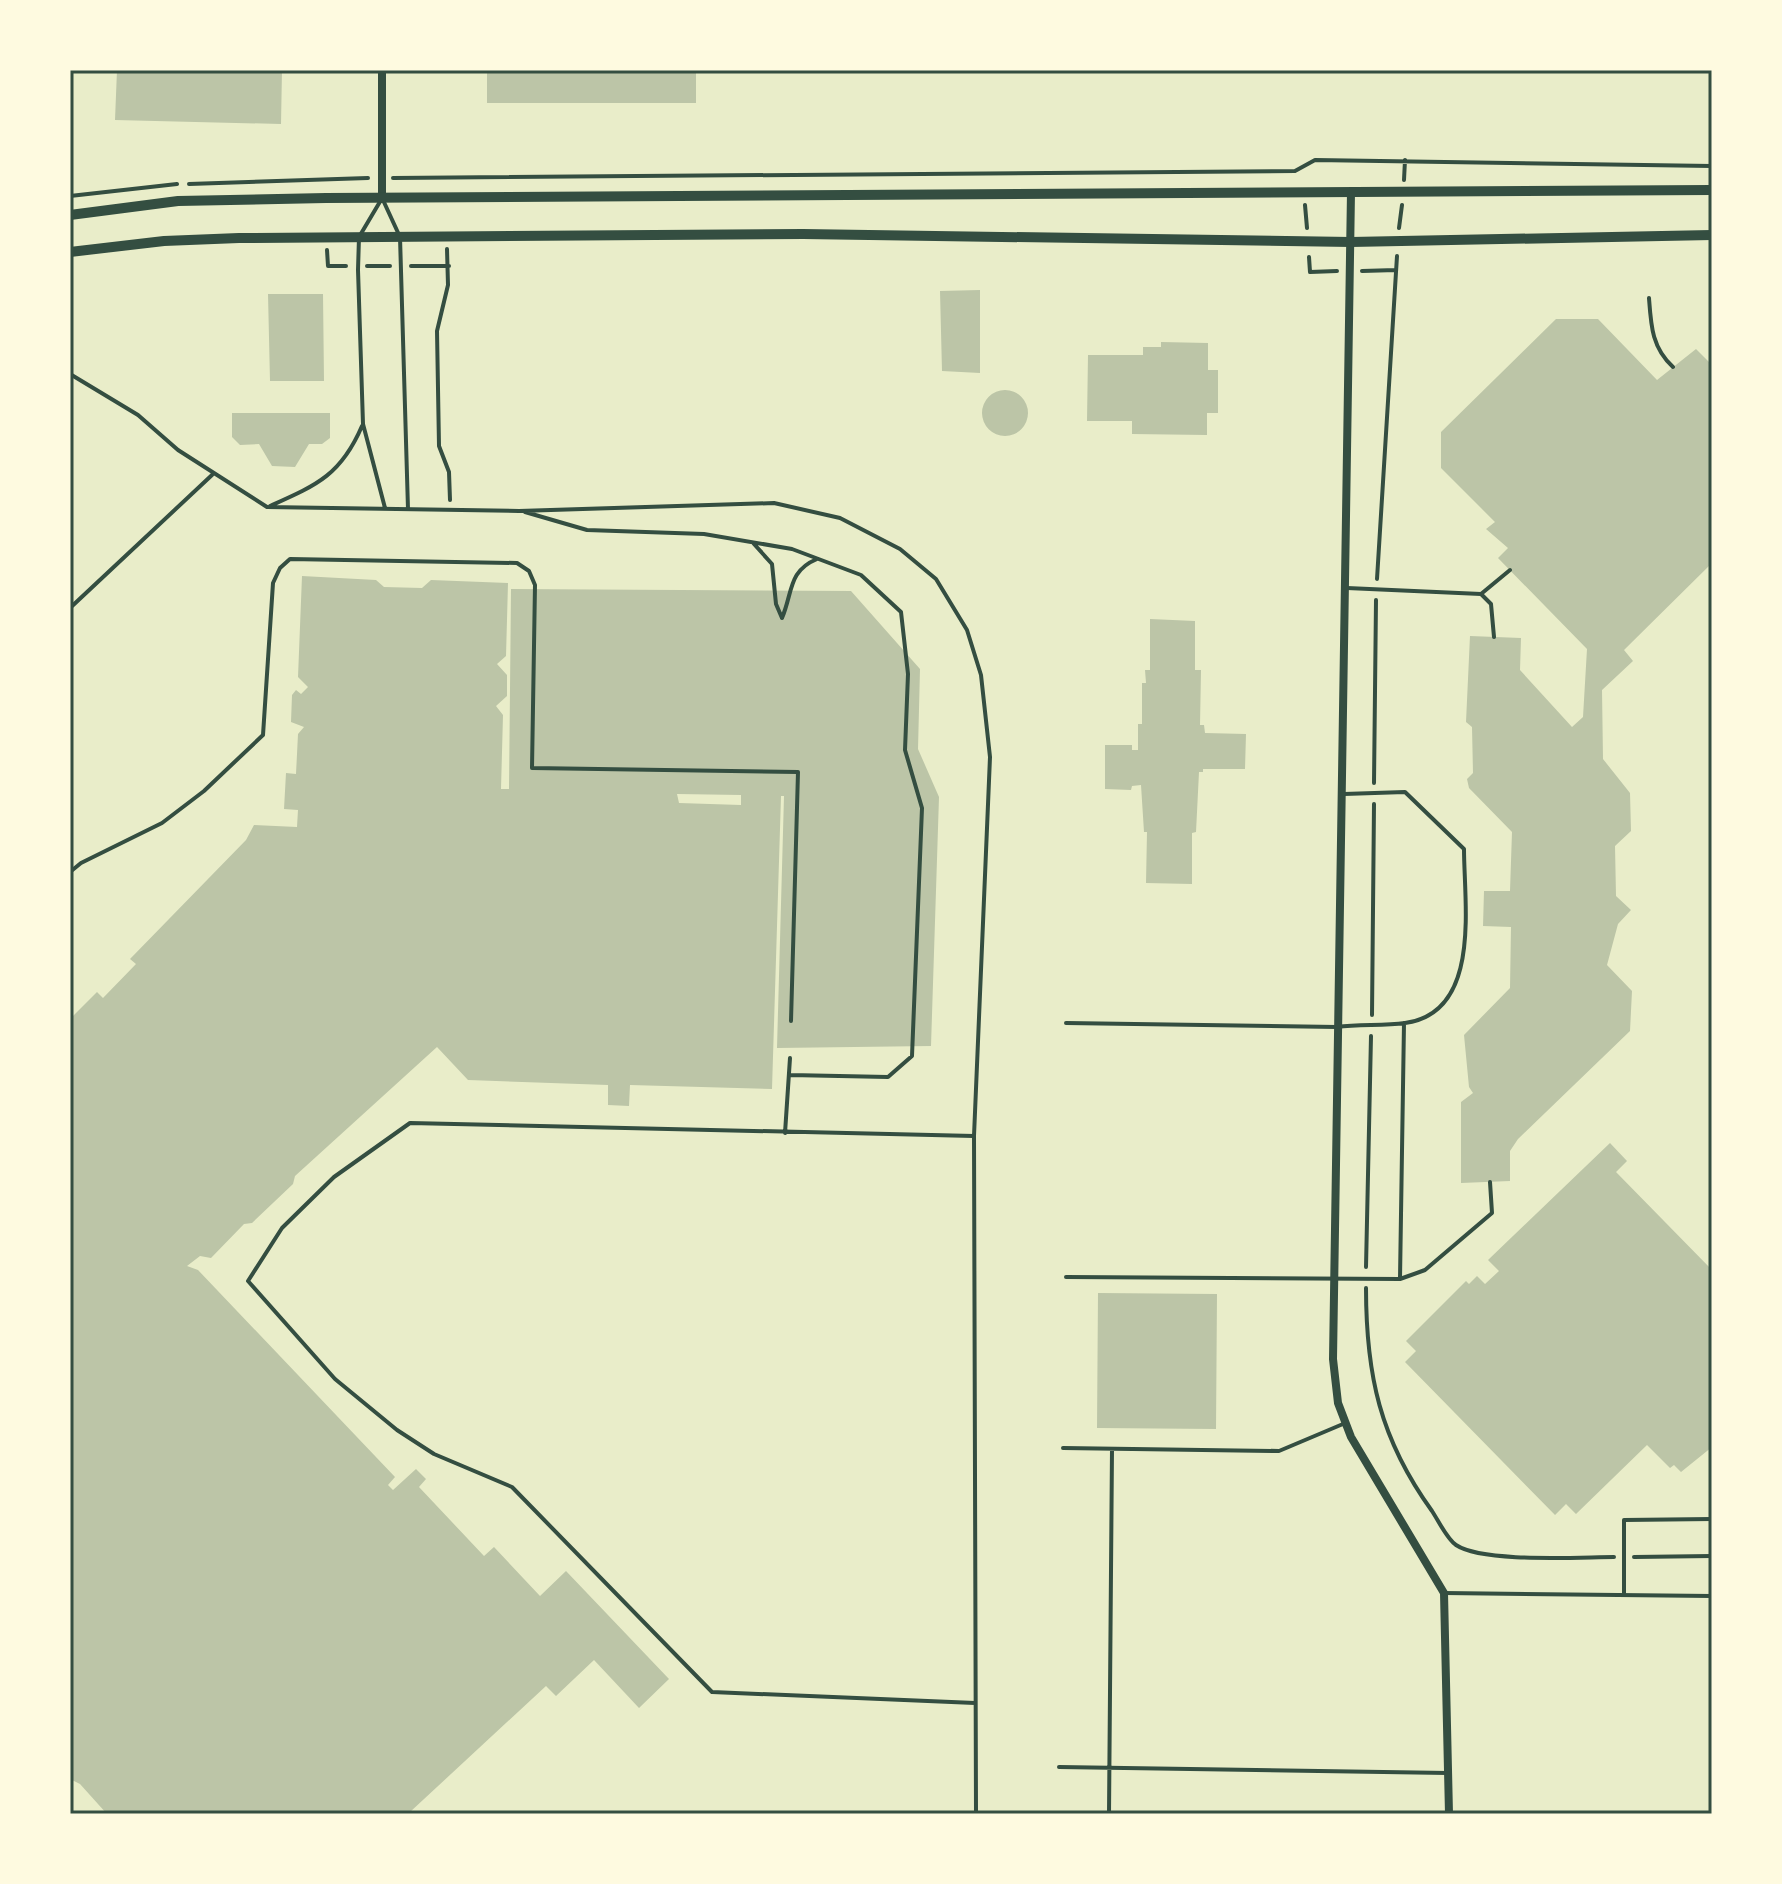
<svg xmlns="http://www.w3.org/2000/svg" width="1782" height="1884" font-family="'Roboto Condensed',sans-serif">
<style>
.building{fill:#bcc5a7;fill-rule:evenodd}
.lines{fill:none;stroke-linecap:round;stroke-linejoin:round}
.path{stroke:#344e41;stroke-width:4}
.service{stroke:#344e41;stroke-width:4}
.minor{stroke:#344e41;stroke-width:8}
.tertiary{stroke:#344e41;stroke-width:10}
.neatline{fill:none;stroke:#344e41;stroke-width:3}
</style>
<rect width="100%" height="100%" fill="#e9edc9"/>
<!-- building -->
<path class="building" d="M117,70H282L281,124L115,120Z
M487,70H696V103H487Z
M980,290V373L942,371L940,291Z
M268,294H323L324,381H270Z
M1556,319H1598L1657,380L1696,349L1712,365V563L1624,650L1633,661L1602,690L1603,759L1630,793L1631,831L1615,846L1616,896L1631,910L1618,924L1607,965L1632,991L1630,1031L1518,1139L1510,1151V1181L1461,1183V1102L1473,1093L1469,1087L1464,1035L1510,988L1511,927L1483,926L1484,891H1510L1512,832L1469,788L1467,779L1473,773L1472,727L1466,722L1470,636L1521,638L1520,670L1572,727L1583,717L1587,649L1498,558L1508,548L1486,529L1495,522L1441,468V432Z
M1161,342L1208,343V370H1218V413H1207V435L1132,434V421H1087L1088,355H1143V347H1161Z
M982 413a23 23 0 1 1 46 0a23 23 0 1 1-46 0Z
M232,413H330V438L322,444H309L295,467L272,466L259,444L240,445L232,437Z
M302,576L376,580L384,587L422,588L431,580L508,583L506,656L497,664L507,675V696L496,706L503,715L501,789H509L511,589L851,591L920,669L918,749L939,797L931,1046L777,1048L784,796H781L772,1089L630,1085L629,1106L608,1105V1085L468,1080L437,1047L295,1176L293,1184L252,1223L244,1224L211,1258L200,1256L187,1266L198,1270L395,1477L388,1485L393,1490L416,1469L426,1479L419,1487L484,1556L494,1547L540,1596L566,1571L669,1679L639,1708L594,1660L556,1696L546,1686L410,1812L413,1814H107L80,1784L70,1779V1019L97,992L103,998L136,964L130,959L246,840L254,825L297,827L298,810L284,809L286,773L296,774L298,734L304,727L291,722L292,695L296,690L301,694L308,687L298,677ZM677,794L741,795V805L679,803Z
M1150,619L1195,621V670H1201L1200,725H1204L1205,733L1246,734L1245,769H1203V772H1199L1196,832L1192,833V884L1146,883L1147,832H1144L1141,785L1132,786L1131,790L1105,789V745H1132V750H1138V724H1142V683H1146L1145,670H1150Z
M1610,1143L1627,1161L1616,1172L1712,1270V1447L1681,1472L1674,1465L1670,1468L1647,1445L1576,1514L1566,1504L1555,1515L1405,1362L1416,1351L1406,1341L1466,1281L1469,1284L1477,1276L1485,1284L1499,1271L1488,1260Z
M1098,1293L1217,1294L1216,1429L1097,1428Z"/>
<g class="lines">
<!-- path -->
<path class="path" d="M393,178L1295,171L1315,160L1712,166
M1404,180L1405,160
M189,184L368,178
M70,196L177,184
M1305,205L1307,228
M1399,228L1402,205
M447,249L448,285L437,331L439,446L449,472L450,500
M327,250L328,266H346
M1309,257L1310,272L1337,271
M367,266H390
M411,266H449
M1362,271L1396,270
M1377,579L1397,256
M1374,783L1376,600
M1372,1015L1374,804
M1366,1267L1371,1036
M1366,1288C1366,1375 1380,1439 1432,1511C1438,1520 1447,1539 1456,1545C1483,1563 1579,1557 1614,1557
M1634,1557L1712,1556"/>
<!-- service -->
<path class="service" d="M381,200L359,237L358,270L363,424L385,508
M383,200L400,237L408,509
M1649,298C1651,326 1652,348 1673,367
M70,374L138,415L178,450L267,507L519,511L774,503L840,518L900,549L936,579L967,630L981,675L990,757L974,1136L976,1814
M270,506C317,485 341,475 362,426
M525,512L587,530L704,534L792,549L861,575L901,612L908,674L905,750L922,808L912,1056L888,1077L790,1075
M754,544L772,564L776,604L782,618
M1347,588L1481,594L1491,604L1494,637
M1481,594L1510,570
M70,608L212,475
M782,618C793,592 788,571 817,559
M70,872L81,863L162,823L204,791L263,735L273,583L280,568L290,559L517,563L529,571L535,585L532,768L798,772L791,1021
M1066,1023L1337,1027C1360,1024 1382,1026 1405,1023C1482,1013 1464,904 1464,849L1405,792L1344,794
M785,1133L790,1058
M974,1136L410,1123L334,1177L282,1228L248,1281L335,1379L397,1430L434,1454L512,1487L712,1692L975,1703
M1066,1277L1400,1279L1404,1023
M1400,1279L1425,1270L1492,1213L1490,1182
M1063,1448L1279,1451L1343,1424
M1444,1593L1712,1596
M1624,1595V1520L1712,1519
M1059,1767L1448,1773
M1109,1814L1112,1449"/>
<!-- minor -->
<path class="minor" d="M1351,192L1333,1359L1338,1403L1351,1437L1444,1593L1449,1814
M382,198V70"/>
<!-- tertiary -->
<path class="tertiary" d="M70,215L178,201L326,198L1712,190
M70,252L164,241L239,238L803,234L1351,242L1712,235"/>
</g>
<!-- border -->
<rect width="1782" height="1884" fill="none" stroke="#fefae0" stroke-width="144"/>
<rect x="72" y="72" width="1638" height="1740" class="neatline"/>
</svg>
